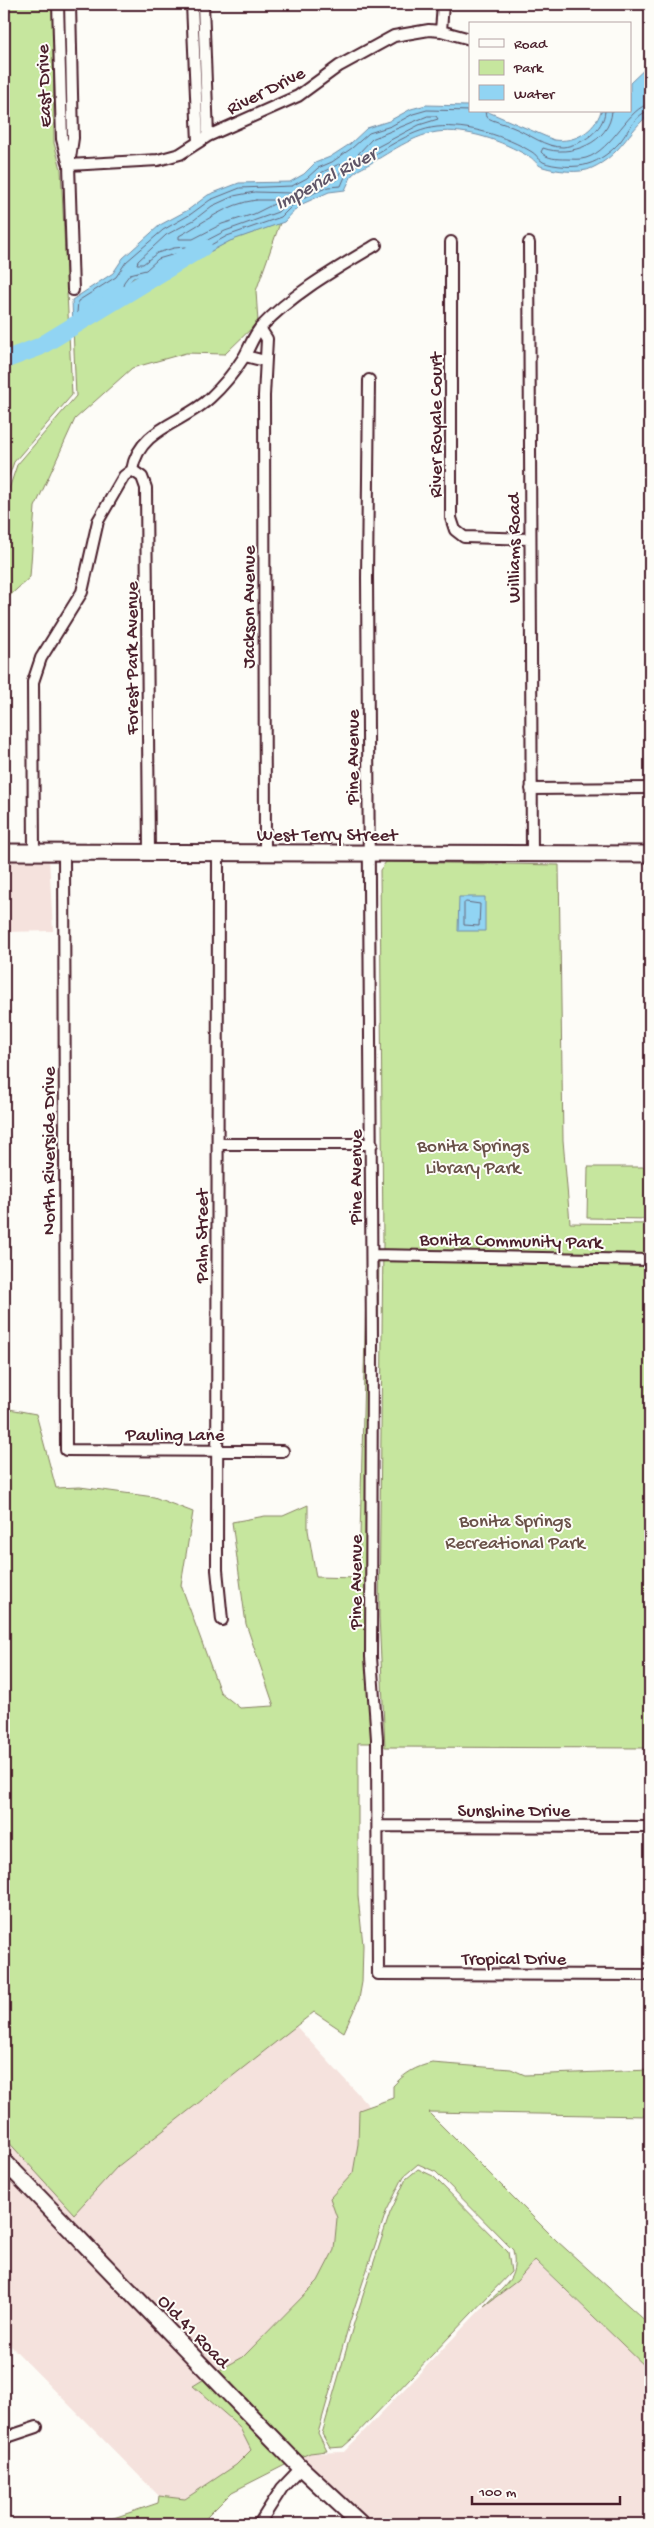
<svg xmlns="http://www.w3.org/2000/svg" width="654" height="2528" font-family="'Gochi Hand',sans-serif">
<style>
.built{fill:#f5e2dd}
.green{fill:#c6e69e;stroke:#888264}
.water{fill:#91d4f3;stroke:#758ca3}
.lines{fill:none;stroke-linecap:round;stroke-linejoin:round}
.shore{stroke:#66677b;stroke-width:1}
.river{stroke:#91d4f3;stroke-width:18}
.street-casing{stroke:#4a1f2b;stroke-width:14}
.secondary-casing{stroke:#4a1f2b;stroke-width:19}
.street{stroke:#fdfcf7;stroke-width:10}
.secondary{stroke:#fdfcf7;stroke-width:15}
.labels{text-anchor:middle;stroke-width:4;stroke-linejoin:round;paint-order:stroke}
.street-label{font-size:19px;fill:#4a1f2b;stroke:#fdfcf7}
.park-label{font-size:19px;fill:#695148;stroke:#fdfcf7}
.water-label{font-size:20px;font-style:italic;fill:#5f5567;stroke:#fdfcf7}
</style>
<rect width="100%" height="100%" fill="#fdfcf7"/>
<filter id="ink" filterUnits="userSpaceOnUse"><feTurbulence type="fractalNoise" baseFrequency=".02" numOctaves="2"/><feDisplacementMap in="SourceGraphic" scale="10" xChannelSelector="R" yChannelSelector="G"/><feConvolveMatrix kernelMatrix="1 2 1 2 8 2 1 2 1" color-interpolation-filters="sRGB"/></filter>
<g filter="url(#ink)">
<!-- built -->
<path class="built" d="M4,858H49L53,931L4,932Z
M296,2026L369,2106L359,2110L358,2144L353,2173L331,2198L337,2218L334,2250L318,2281L243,2357L216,2372L4,2153V2137L74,2214L117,2167Z
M4,2169L206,2378L193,2386L239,2426L251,2450L236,2465L185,2499L159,2496L11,2346L4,2328Z
M534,2260L650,2371V2524H368L299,2458L310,2453L344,2452L484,2306L517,2281Z"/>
<!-- green -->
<path class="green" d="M4,4H53L54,143L61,169L72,395L14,462L4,490Z
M280,223L256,291L258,322L225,354L186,353L132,368L75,419L35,507L30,577L4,601V504L17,465L76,396L73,328C85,317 100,302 117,302L133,278L148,274L161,263L175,259L200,257L229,241Z
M386,862L559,865L563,1140L570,1223L650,1224V1748L385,1747L379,1616L383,1244L380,870Z
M588,1167H650V1219L587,1218Z
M367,1250H379L375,1616L381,1743H358V1896L363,1945L362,1982L359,1999L344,2032L314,2012L117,2167L74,2214L4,2137V1408L36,1414L56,1488L80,1487L154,1497L193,1512L181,1585L220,1692L240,1708L274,1706L246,1624L232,1522L265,1516H283L308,1505V1530L316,1577L359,1578Z
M432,2063L511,2069L525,2075L650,2070V2114L647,2116L428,2112L557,2241L650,2325V2371L535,2260L517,2281L484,2306C503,2287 519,2280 513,2250L436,2172L418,2164L404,2176L386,2212L350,2321L318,2433L327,2451L310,2453L299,2458L216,2372L243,2357L318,2281L334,2250L337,2218L330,2198L353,2173L358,2144L359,2110L393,2098V2086C405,2073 415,2067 432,2063Z
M418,2169L433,2176L508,2252L511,2272L352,2439L343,2447L330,2448L322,2434L354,2323L390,2213L406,2179Z
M206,2378L289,2463L232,2492L200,2524H96L158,2503L159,2496L185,2499L236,2465L251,2450L239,2426L193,2386Z"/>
<!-- water -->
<path class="water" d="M650,64V114C627,132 621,155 592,168C581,174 555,171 543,167C536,165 534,158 528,156C502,141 467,128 437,132C409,136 383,158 358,170L352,175L345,190L329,192L300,205L284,222L230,241L200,257L175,259L161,263L148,274L133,278L128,284L125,299L101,306L73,328L72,300L113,273L123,258L160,225L188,210L208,195L239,183L290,182L304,174L315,163L330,157L350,144L367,128L389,121L411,109L426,105L468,106L470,107V111H486L554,140C575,143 595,131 601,111H630V83Z
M459,897H485V931H458Z"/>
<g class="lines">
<!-- shore -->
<path class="shore" d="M471,111L427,110L413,114L391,126L369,133L352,148L332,162L318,168L307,178L292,186L240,188L210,200L191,214L163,230L126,262L116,277L78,301L77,313L81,314L106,298L119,296L124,282L130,274L146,270L158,259L175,254L198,252L227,236L281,217L298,200L328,187L341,186L347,172L355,166C380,153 409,130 437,127C467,124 506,136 532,152C536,154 538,159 543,162C553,167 578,168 588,164C599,161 612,151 619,143C628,133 636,112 650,111
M485,111L486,117C495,122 503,123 512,127C528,133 546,148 563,147C582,145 604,130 605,111
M612,111C610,143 570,158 543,148L541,152C547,159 557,159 566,159C572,159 580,160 586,158C613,150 629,106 650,104
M428,116H436L438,119L419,125L362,155L358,154L372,139Z
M340,164L343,167L336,180C324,181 311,193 300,191V188L311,183L321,173Z
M255,192L290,193L293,196L278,212L225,231L196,246L174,248L157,253L143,264H137L138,261L166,235L194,220L212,206L234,196Z
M256,200H274L276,203L254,214L222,224L193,239H179V236C205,222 226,204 256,200Z
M466,902L480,904L479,926L464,925V904Z"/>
<!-- river -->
<path class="river" d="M4,360L39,347L203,247"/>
<!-- street casing -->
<g class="street-casing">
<path id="street" d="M58,4L62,139L68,162
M70,4L73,138L69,165L73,290
M192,4L198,142
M203,4L208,136
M441,31L443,4
M69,165L158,160L180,154L208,136L298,96L339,66L394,36L429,30L441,31L470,39
M451,242V518L455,530L464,537L530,539
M529,243L532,854
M260,328L267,339L264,396L265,852
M245,356L265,361
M369,380L367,578L372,1344L371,1657L377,1739L378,1974L650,1975
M132,470L142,477L146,488L149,852
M531,789L650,788
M34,852L33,682L41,658L82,592L98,521L124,476L132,470C139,428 184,423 210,398C223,386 235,371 244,357C250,347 253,336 261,327C293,293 336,269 376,245
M64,852L66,1450L283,1451
M218,852L217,1570L222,1620
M218,1144H372
M372,1255L650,1260
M378,1826L650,1827
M4,2179L13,2170
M4,2438L37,2427
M259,2524L282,2488L301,2468"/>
</g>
<!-- secondary casing -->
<g class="secondary-casing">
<path id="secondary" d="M4,852L650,854
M4,2161L301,2468L361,2524"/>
</g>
<!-- street -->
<use href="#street" class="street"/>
<!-- secondary -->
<use href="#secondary" class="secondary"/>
</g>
</g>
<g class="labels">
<!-- street labels -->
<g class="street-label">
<text transform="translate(42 86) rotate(-92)" y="7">East Drive</text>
<text transform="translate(265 89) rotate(-27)" y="7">River Drive</text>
<text transform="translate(434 425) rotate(-90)" y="7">River Royale Court</text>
<text transform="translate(512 548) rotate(-90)" y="7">Williams Road</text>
<text transform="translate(247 607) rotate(-90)" y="7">Jackson Avenue</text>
<text transform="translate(130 658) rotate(-90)" y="7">Forest Park Avenue</text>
<text transform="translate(351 757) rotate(-90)" y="7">Pine Avenue</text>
<text x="327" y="840">West Terry Street</text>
<text transform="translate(47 1151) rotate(-90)" y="7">North Riverside Drive</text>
<text transform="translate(354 1177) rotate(-90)" y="7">Pine Avenue</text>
<text transform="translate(200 1236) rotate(-90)" y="7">Palm Street</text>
<text transform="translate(511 1239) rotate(1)" y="7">Bonita Community Park</text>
<text x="175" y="1440">Pauling Lane</text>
<text transform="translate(354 1582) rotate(-90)" y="7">Pine Avenue</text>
<text x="514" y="1816">Sunshine Drive</text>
<text x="514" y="1964">Tropical Drive</text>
<text transform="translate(195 2330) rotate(46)" y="7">Old 41 Road</text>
</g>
<!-- park labels -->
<g class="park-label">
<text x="473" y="1151">Bonita Springs<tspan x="473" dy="22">Library Park</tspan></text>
<text x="515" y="1526">Bonita Springs<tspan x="515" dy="22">Recreational Park</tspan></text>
</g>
<!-- water labels -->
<g class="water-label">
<text transform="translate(325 177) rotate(-28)" y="7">Imperial River</text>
</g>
</g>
<!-- margin -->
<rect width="654" height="2528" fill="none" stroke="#fdfcf7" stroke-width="20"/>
<rect x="10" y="10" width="634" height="2508" fill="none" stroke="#4a1f2b" stroke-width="2" filter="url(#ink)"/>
<!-- legend -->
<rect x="469" y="22" width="162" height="90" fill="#fdfcf7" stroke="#b5a4a5"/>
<rect x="479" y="39" width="25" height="8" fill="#fdfcf7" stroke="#b5a4a5"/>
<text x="514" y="48" font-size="15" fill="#4a1f2b">Road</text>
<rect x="479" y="60" width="25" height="15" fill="#c6e69e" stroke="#b5a4a5"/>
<text x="514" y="72" font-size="15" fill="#4a1f2b">Park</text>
<rect x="479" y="85" width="25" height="15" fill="#91d4f3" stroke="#b5a4a5"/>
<text x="514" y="98" font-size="15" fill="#4a1f2b">Water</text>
<!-- scale -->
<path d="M472 2496v8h148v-8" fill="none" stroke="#4a1f2b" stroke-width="2.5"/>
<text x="479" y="2496" font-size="15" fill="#4a1f2b" stroke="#fdfcf7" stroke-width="4" paint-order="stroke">100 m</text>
</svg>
